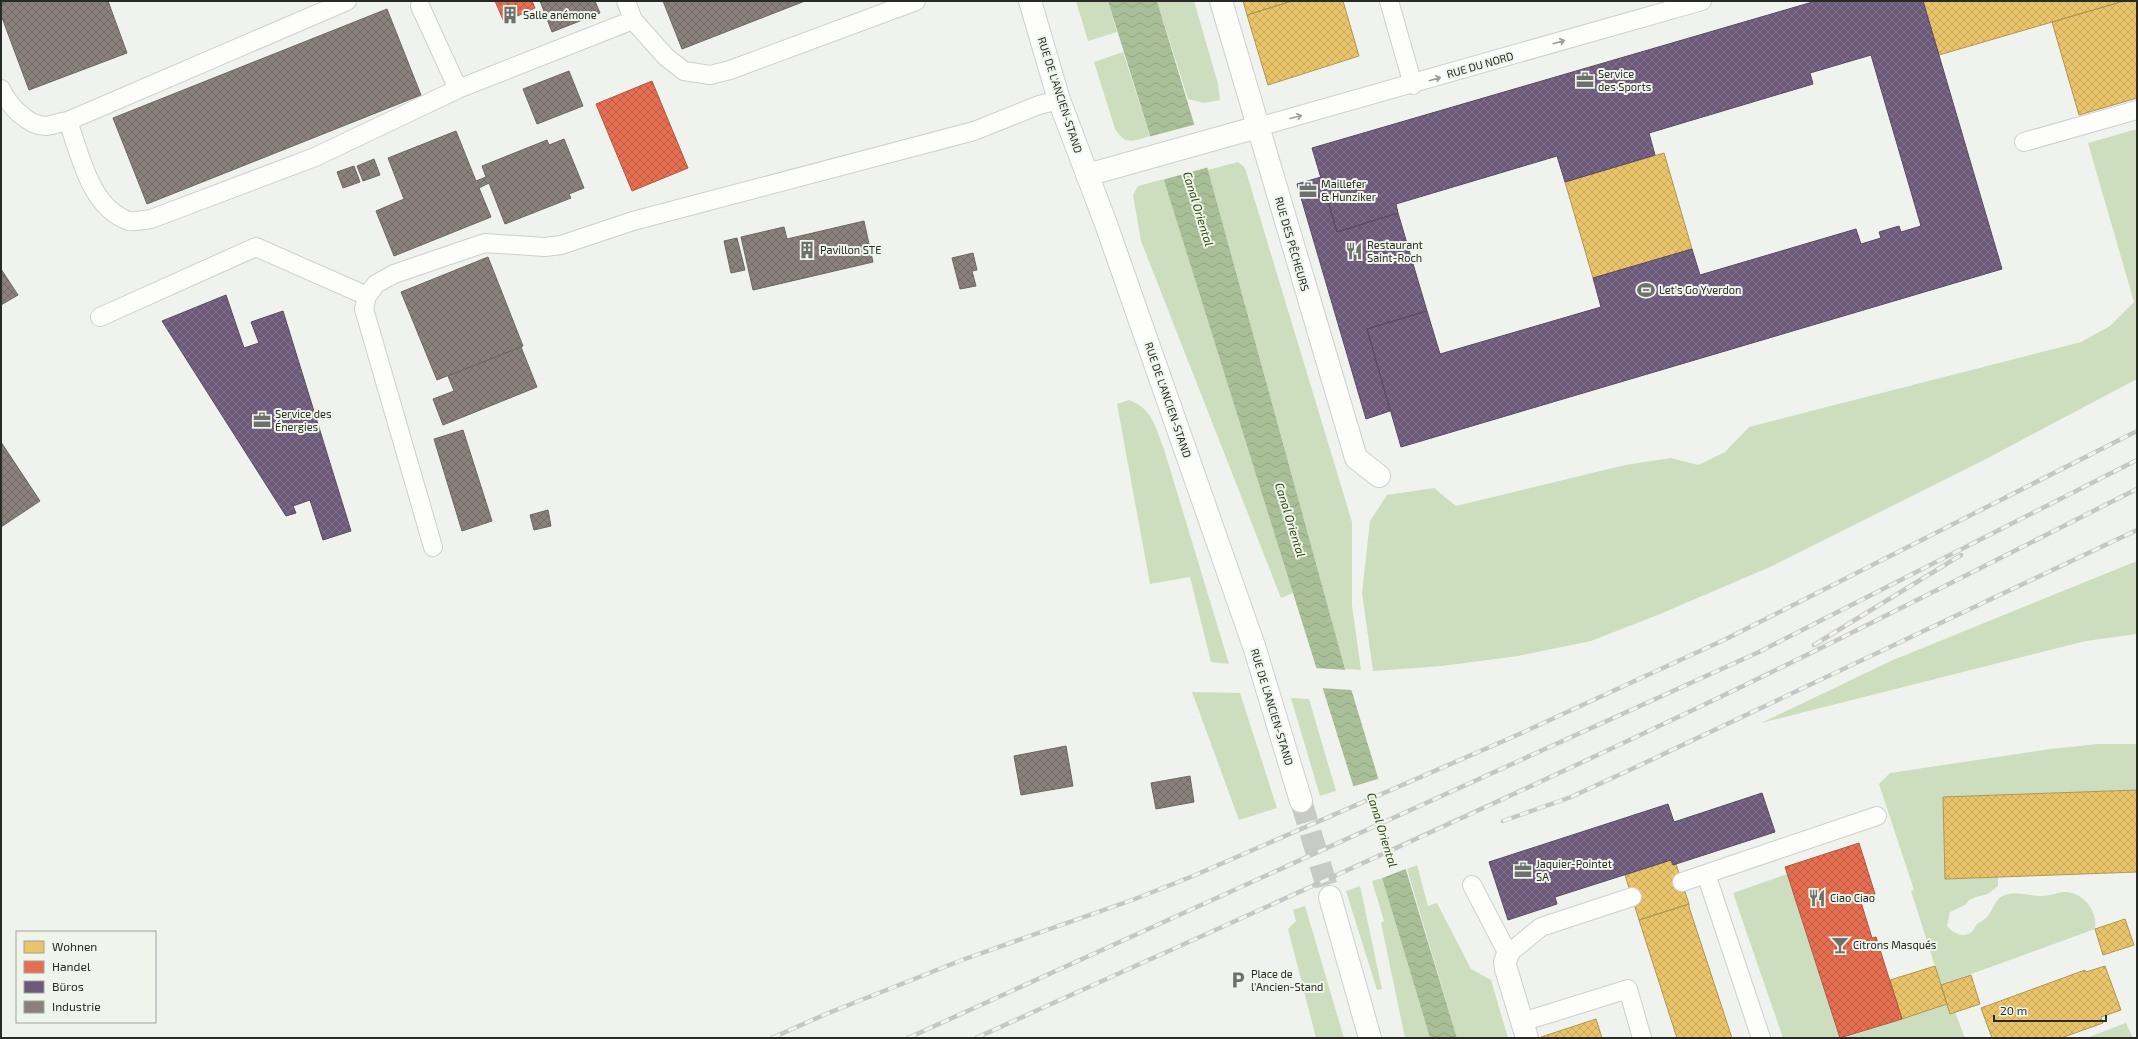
<svg xmlns="http://www.w3.org/2000/svg" width="2138" height="1039" font-family="'Exo 2',sans-serif">
<style>
.grass{fill:#ccdebe}
.water{fill:url(#water-waves)}
.pier{fill:#f0f3ed}
.homes{fill:url(#homes-cross-hatch);stroke:#af9656}
.shops{fill:url(#shops-cross-hatch);stroke:#ae5a44}
.offices{fill:url(#offices-cross-hatch);stroke:#584b61}
.industry{fill:url(#industry-cross-hatch);stroke:#6d6762}
.lines{fill:none;stroke-linecap:round;stroke-linejoin:round}
.street-tunnel{stroke:#c8cbc5;stroke-width:22;stroke-dasharray:22 11;stroke-linecap:butt}
.lane-casing{stroke:#cdd0cb;stroke-width:20}
.street-casing{stroke:#cdd0cb;stroke-width:24}
.lane{stroke:#fdfdfc;stroke-width:18}
.street{stroke:#fdfdfc;stroke-width:22}
.rail-casing{stroke:#c6c6c5;stroke-width:4.5}
.rail{stroke:#eff5eb;stroke-width:3;stroke-dasharray:9;stroke-linecap:butt}
.oneway{stroke:#9d9e9c}
.labels{text-anchor:middle;stroke-width:4;stroke-linejoin:round;paint-order:stroke}
.poi-label{font-size:11px;fill:#282a26;stroke:#eff5eb;text-anchor:start}
.street-label{font-size:11px;fill:#282a26;stroke:#eff5eb}
.water-label{font-size:12px;font-style:italic;fill:#2e4a10;stroke:#eff5eb}
</style>
<defs>
<pattern id="water-waves" width="16" height="10" patternUnits="userSpaceOnUse"><rect width="16" height="10" fill="#a9bf98"/><path d="M0 5q4-4 8 0t8 0" fill="none" stroke="#91a483"/></pattern>
<pattern id="homes-cross-hatch" width="8" height="8" patternUnits="userSpaceOnUse"><rect width="8" height="8" fill="#e9c46a"/><path d="M0 0l8 8M0 8l8-8" fill="none" stroke="#c8a95c"/></pattern>
<pattern id="shops-cross-hatch" width="8" height="8" patternUnits="userSpaceOnUse"><rect width="8" height="8" fill="#e76f51"/><path d="M0 0l8 8M0 8l8-8" fill="none" stroke="#bb5b43"/></pattern>
<pattern id="offices-cross-hatch" width="8" height="8" patternUnits="userSpaceOnUse"><rect width="8" height="8" fill="#6d597a"/><path d="M0 0l8 8M0 8l8-8" fill="none" stroke="#81728b"/></pattern>
<pattern id="industry-cross-hatch" width="8" height="8" patternUnits="userSpaceOnUse"><rect width="8" height="8" fill="#8a817c"/><path d="M0 0l8 8M0 8l8-8" fill="none" stroke="#716a65"/></pattern>
</defs>
<rect width="100%" height="100%" fill="#f0f3ed"/>
<!-- grass -->
<path class="grass" d="M1076,1H1108L1117,32L1088,41Z
M1157,1H1194L1218,84L1220,100L1204,103L1188,99Z
M1123,52L1150,136C1133,141 1126,146 1115,129L1094,62Z
M2137,129V379L1984,460L1770,567L1660,614L1591,641L1518,656L1442,666L1373,671L1362,593L1370,521L1387,495L1434,488L1456,506L1625,465L1671,458L1698,465L1725,452L1749,427L2081,342L2110,326L2134,302L2088,143Z
M1238,162L1245,168L1352,522V605L1361,670L1345,669L1208,170Z
M1164,179L1293,593L1281,598L1141,241L1133,195L1138,186Z
M1129,400C1153,409 1155,427 1164,449L1229,664L1211,662L1190,577L1150,584L1117,404Z
M2137,561V634L2086,641L1761,723L1893,660Z
M1192,692L1240,693L1277,808L1239,820Z
M1291,698L1309,699L1336,791L1320,796Z
M2098,744H2137V790L1943,797L1945,879L1998,877V886L1988,894L1976,897L1969,900L1965,905L1950,912L1947,926C1952,932 1960,937 1968,934C1973,932 1974,929 1976,925C1979,922 1983,921 1986,918C1993,911 1994,899 2005,895C2017,891 2030,896 2042,896C2049,896 2056,893 2063,892C2083,891 2098,911 2095,929L1941,985L1911,891L1914,890L1879,784L1890,773L2050,749Z
M1417,865L1428,906L1437,903L1471,969L1491,980L1508,1038H1457L1407,869Z
M1787,874L1840,1038H1783L1733,893Z
M1382,878L1430,1038H1405L1381,923L1384,921L1372,881Z
M1360,886L1382,989L1377,990L1346,891Z
M1305,906L1344,1038H1316L1288,929L1296,921L1293,910Z
M1947,1004L1950,1013L1955,1012L1965,1038H1844Z
M2126,1023L2133,1038H2086Z"/>
<!-- water -->
<path class="water" d="M1108,1H1157L1208,170L1345,669L1457,1038H1430L1382,878Z"/>
<!-- pier -->
<path class="pier" d="M1197,124L1209,167L1162,180L1148,137Z
M1314,668L1347,670L1353,690L1320,688Z
M1381,778L1408,868L1380,879L1351,787Z"/>
<!-- homes -->
<path class="homes" d="M1243,1H1292L1247,15Z
M1292,1H1343L1359,56L1268,85L1247,15Z
M1923,1H2124L1939,55Z
M2124,1H2137V98L2079,115L2052,22Z
M1664,153L1692,249L1593,278L1565,182Z
M2137,790V872L1945,879L1943,797Z
M1671,860L1673,865L1676,864L1689,904L1639,920L1625,875Z
M1689,904V907L1732,1038H1677L1639,920Z
M2125,919L2134,945L2103,955L2095,929Z
M1935,966L1947,1004L1902,1019L1890,980Z
M2105,966L2121,1010L2101,1017L2103,1023L2061,1038H1992L1981,1008L2085,970L2086,972Z
M1971,975L1980,1004L1950,1014L1941,985Z
M1596,1019L1602,1038H1541V1037Z"/>
<!-- shops -->
<path class="shops" d="M495,1H532L535,8L504,22Z
M652,81L688,168L632,191L596,104Z
M1859,843L1875,894L1860,899L1872,938L1876,937L1902,1019L1840,1038L1785,867Z"/>
<!-- offices -->
<path class="offices" d="M1816,1H1923L2002,269L1401,447L1367,329L1427,311L1440,354L1601,307L1593,278L1692,249L1700,275L1856,229L1861,244L1881,238L1879,232L1899,226L1901,232L1921,226L1871,55L1810,73L1813,84L1649,133L1655,155L1565,182L1557,156L1396,204L1398,213L1337,232L1312,148Z
M1321,177L1337,232L1398,213L1427,311L1367,329L1390,411L1366,419L1297,184Z
M226,295L244,348L259,343L251,322L283,311L351,531L323,540L310,500L293,506L296,513L286,516L162,321Z
M1762,793L1775,832L1673,865L1671,860L1555,897L1557,904L1508,920L1489,862L1668,804L1674,822Z"/>
<!-- industry -->
<path class="industry" d="M1,1H108L127,53L29,90L1,15Z
M540,1H595L600,13L552,32Z
M663,1H805L682,49Z
M387,9L421,95L147,204L113,118Z
M569,71L583,106L537,124L523,89Z
M456,131L476,181L486,177L482,166L547,140L549,145L564,139L584,188L569,194L571,198L505,224L489,183L479,188L491,217L394,256L376,211L404,199L388,158Z
M374,159L380,175L363,181L357,166Z
M354,166L360,182L343,188L337,172Z
M864,221L873,262L753,290L741,237L784,227L787,239Z
M737,238L745,270L731,273L724,241Z
M973,253L977,270L972,271L976,286L960,289L952,258Z
M488,257L523,346L437,380L401,292Z
M1,269L18,295L1,305Z
M521,347L537,387L443,425L433,399L454,391L448,376Z
M463,430L492,521L462,531L434,439Z
M1,442L40,501L1,527Z
M548,510L551,526L534,530L530,515Z
M1066,746L1073,786L1021,795L1014,756Z
M1190,776L1194,802L1156,809L1151,783Z"/>
<g class="lines">
<!-- street-tunnel -->
<path class="street-tunnel" d="M1301,801L1330,897"/>
<!-- lane casing -->
<g class="lane-casing">
<path id="lane" d="M347,1L68,121C80,154 90,208 129,221C135,222 144,220 151,219L315,157L458,89L633,20
M626,1L633,20L666,57L684,71L710,75L730,70L916,1
M1389,1L1413,85
M420,6L458,89
M1,89C8,104 27,126 46,126C53,125 61,122 68,121
M1258,127L1702,1
M2024,142L2137,110
M100,317L256,247L367,296
M433,547L364,309L367,296L376,284L394,274L470,248L485,243L545,247L561,245L633,221L974,131L1039,105L1059,100
M1706,874L1761,1038
M1682,882L1877,816
M1472,885L1508,954L1541,927L1632,897
M1522,1022L1628,989L1642,1038"/>
</g>
<!-- street casing -->
<g class="street-casing">
<path id="street" d="M1030,1L1059,100L1106,224L1254,646L1301,801
M1221,1L1356,458L1379,476
M1087,175L1258,127
M1330,897L1370,1038
M1508,954L1505,962L1506,969L1527,1038"/>
</g>
<!-- lane -->
<use href="#lane" class="lane"/>
<!-- street -->
<use href="#street" class="street"/>
<!-- rail casing -->
<g class="rail-casing">
<path id="rail" d="M1814,645L1961,555
M1503,821L1571,797L1634,768L2137,530
M772,1038L826,1014L962,960L1135,899L1193,876L1515,736L1726,639L2137,431
M908,1038L1759,652L2137,460
M976,1038C1203,935 1432,834 1657,727C1819,651 1978,569 2137,489"/>
</g>
<!-- rail -->
<use href="#rail" class="rail"/>
</g>
<!-- one-way arrows -->
<defs><path id="oneway-shaft" d="M-6 0H5M1.5-3L5.5 0L1.5 3" fill="none" stroke-width="1.6" stroke-linecap="round" stroke-linejoin="round"/></defs>
<g class="oneway">
<use href="#oneway-shaft" transform="translate(1559 42) rotate(-16)"/>
<use href="#oneway-shaft" transform="translate(1435 79) rotate(-16)"/>
<use href="#oneway-shaft" transform="translate(1296 117) rotate(-15)"/>
</g>
<!-- icons -->
<defs>
<g id="building-bare" transform="scale(1.38)"><path d="M-4-6H4V6H1V3H-1V6H-4ZM-2.5-4.3h1.7v1.8h-1.7ZM.8-4.3h1.7v1.8H.8ZM-2.5-1h1.7V.8h-1.7ZM.8-1h1.7V.8H.8Z" fill="#6e706c" stroke="#eff5eb" stroke-width="2.5" paint-order="stroke"/></g>
<g id="office-bare" transform="scale(1.38)"><path d="M-6-3h4V-5.5h4V-3h4V5H-6ZM-1-4.5V-3h2v-1.5ZM-6 0V1H6V0Z" fill="#6e706c" stroke="#eff5eb" stroke-width="2.5" paint-order="stroke"/></g>
<g id="restaurant-bare" transform="scale(1.38)"><path d="M-5-6h1v4h1v-4h1v4h1v-4h1v5L-1.5 .5V6h-2V.5L-5-1ZM5-6V6H3V1.5H1.5Q1.5-4 5-6Z" fill="#6e706c" stroke="#eff5eb" stroke-width="2.5" paint-order="stroke"/></g>
<g id="stadium-bare" transform="scale(1.38)"><path d="M0-5a6.5 5 0 1 0 0 10a6.5 5 0 1 0 0-10ZM-3.5-1.8h7v3.6h-7Z" fill="#6e706c" stroke="#eff5eb" stroke-width="2.5" paint-order="stroke"/></g>
<g id="bar-bare" transform="scale(1.38)"><path d="M-6-5H6L.8 .8V4.5H3.5V6h-7V4.5H-.8V.8Z" fill="#6e706c" stroke="#eff5eb" stroke-width="2.5" paint-order="stroke"/></g>
<g id="parking-bare" transform="scale(1.38)"><path d="M-3.5-5.5H1a3.5 3.5 0 0 1 0 7H-1V5.5H-3.5ZM-1-3.4V-.6H.8a1.4 1.4 0 0 0 0-2.8Z" fill="#6e706c" stroke="#eff5eb" stroke-width="2.5" paint-order="stroke"/></g>
</defs>
<g fill-rule="evenodd">
<use href="#building-bare" x="510" y="15"/>
<use href="#office-bare" x="1585" y="80"/>
<use href="#office-bare" x="1308" y="190"/>
<use href="#building-bare" x="807" y="250"/>
<use href="#restaurant-bare" x="1354" y="251"/>
<use href="#stadium-bare" x="1646" y="290"/>
<use href="#office-bare" x="262" y="420"/>
<use href="#office-bare" x="1523" y="870"/>
<use href="#restaurant-bare" x="1817" y="898"/>
<use href="#bar-bare" x="1840" y="945"/>
<use href="#parking-bare" x="1238" y="980"/>
</g>
<g class="labels">
<!-- poi labels -->
<g class="poi-label">
<text x="523" y="19">Salle anémone</text>
<text x="1598" y="78">Service<tspan x="1598" dy="13">des Sports</tspan></text>
<text x="1321" y="188">Maillefer<tspan x="1321" dy="13">&amp; Hunziker</tspan></text>
<text x="1367" y="249">Restaurant<tspan x="1367" dy="13">Saint-Roch</tspan></text>
<text x="820" y="254">Pavillon STE</text>
<text x="1659" y="294">Let's Go Yverdon</text>
<text x="275" y="418">Service des<tspan x="275" dy="13">Énergies</tspan></text>
<text x="1536" y="868">Jaquier-Pointet<tspan x="1536" dy="13">SA</tspan></text>
<text x="1830" y="902">Ciao Ciao</text>
<text x="1853" y="949">Citrons Masqués</text>
<text x="1251" y="978">Place de<tspan x="1251" dy="13">l'Ancien-Stand</tspan></text>
</g>
<!-- street labels -->
<g class="street-label">
<text transform="translate(1480 65) rotate(-16)" y="4">RUE DU NORD</text>
<text transform="translate(1060 95) rotate(72)" y="4">RUE DE L'ANCIEN-STAND</text>
<text transform="translate(1292 244) rotate(74)" y="4">RUE DES PÊCHEURS</text>
<text transform="translate(1168 400) rotate(71)" y="4">RUE DE L'ANCIEN-STAND</text>
<text transform="translate(1272 707) rotate(73)" y="4">RUE DE L'ANCIEN-STAND</text>
</g>
<!-- water labels -->
<g class="water-label">
<text transform="translate(1198 209) rotate(73)" y="4">Canal Oriental</text>
<text transform="translate(1290 520) rotate(73)" y="4">Canal Oriental</text>
<text transform="translate(1382 830) rotate(73)" y="4">Canal Oriental</text>
</g>
</g>
<!-- border -->
<rect width="2138" height="1039" fill="none" stroke="#282a26" stroke-width="4"/>
<!-- legend -->
<rect x="16" y="931" width="140" height="92" fill="#eff5eb" stroke="#9fa49c"/>
<rect x="24" y="941" width="20" height="12" fill="#e9c46a" stroke="#9fa49c"/>
<text x="52" y="951" font-size="12" fill="#282a26">Wohnen</text>
<rect x="24" y="961" width="20" height="12" fill="#e76f51" stroke="#9fa49c"/>
<text x="52" y="971" font-size="12" fill="#282a26">Handel</text>
<rect x="24" y="981" width="20" height="12" fill="#6d597a" stroke="#9fa49c"/>
<text x="52" y="991" font-size="12" fill="#282a26">Büros</text>
<rect x="24" y="1001" width="20" height="12" fill="#8a817c" stroke="#9fa49c"/>
<text x="52" y="1011" font-size="12" fill="#282a26">Industrie</text>
<!-- scale -->
<path d="M1994 1015v6h112v-6" fill="none" stroke="#282a26" stroke-width="2"/>
<text x="2000" y="1015" font-size="12" fill="#282a26" stroke="#eff5eb" stroke-width="3" paint-order="stroke">20 m</text>
</svg>
